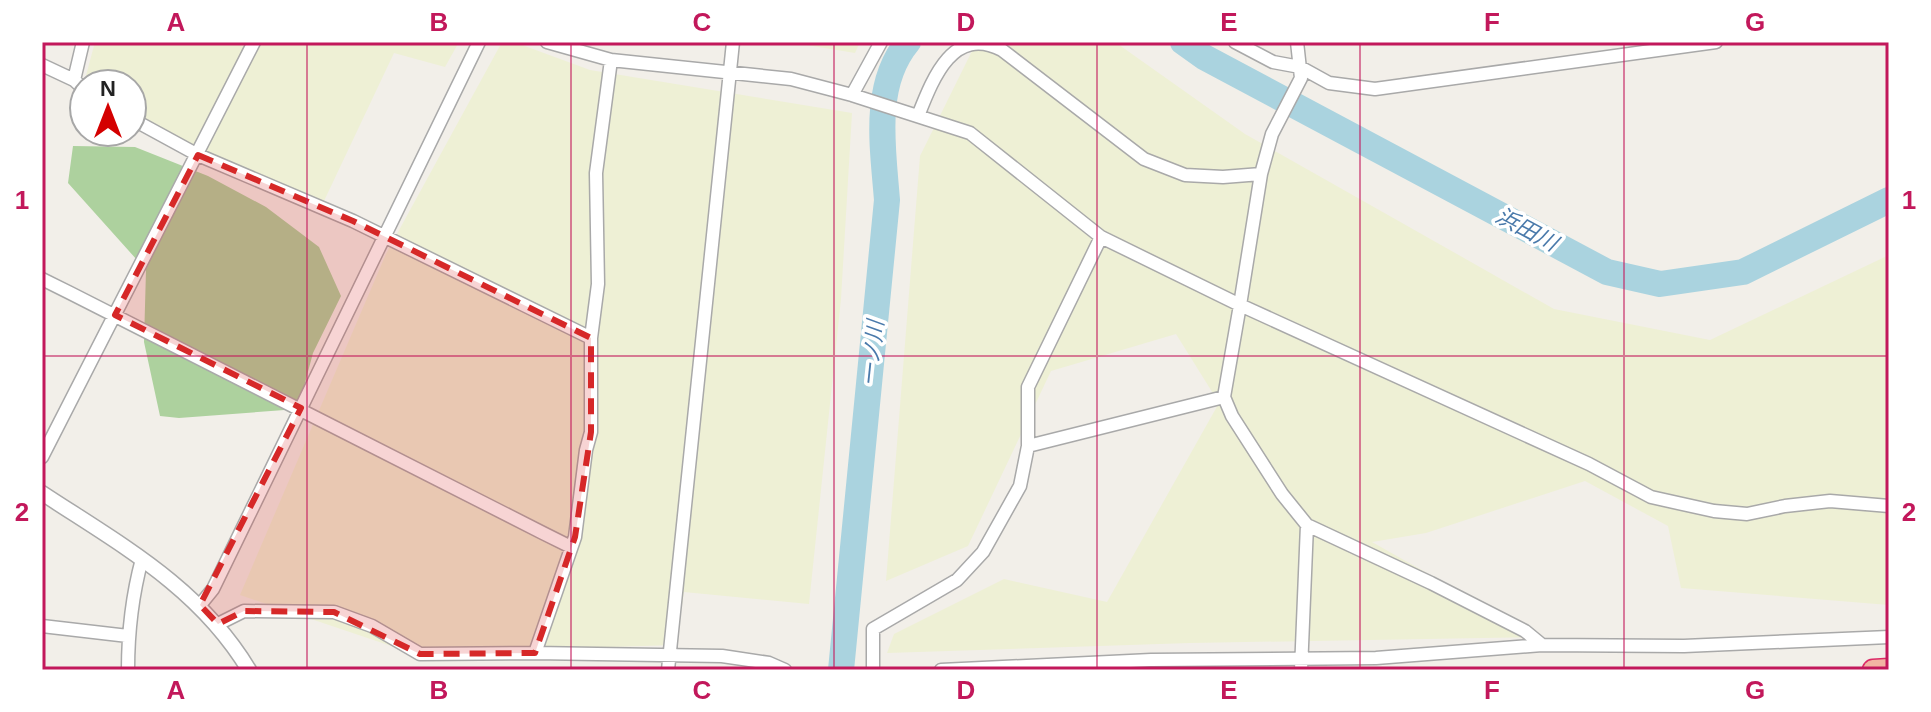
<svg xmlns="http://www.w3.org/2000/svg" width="1931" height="712" font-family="Arial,'Noto Sans JP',sans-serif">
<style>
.farmland{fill:#eef0d5}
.forest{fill:#add19e}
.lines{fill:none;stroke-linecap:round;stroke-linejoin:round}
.river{stroke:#aad3df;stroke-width:26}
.minor-casing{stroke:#a9a9a9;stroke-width:15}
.tertiary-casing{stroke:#a9a9a9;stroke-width:17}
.trunk-casing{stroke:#dc2a67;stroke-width:23}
.minor{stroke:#fff;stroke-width:12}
.tertiary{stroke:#fff;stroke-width:14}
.trunk{stroke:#f2b4a3;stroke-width:20}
.marked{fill:#d62828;fill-opacity:0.2;stroke:#d62828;stroke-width:6;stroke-dasharray:16 10;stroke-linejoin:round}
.grid{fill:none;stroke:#c2185b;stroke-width:2;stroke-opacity:0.55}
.labels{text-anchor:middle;stroke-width:7;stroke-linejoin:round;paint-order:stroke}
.water-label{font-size:22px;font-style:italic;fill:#4a7aab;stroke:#fff}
.neatline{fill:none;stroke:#c2185b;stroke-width:3}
.grid-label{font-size:26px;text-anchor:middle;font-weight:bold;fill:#c2185b}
</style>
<rect width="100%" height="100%" fill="#f2efe9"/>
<!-- farmland -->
<path class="farmland" d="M95,42H459L445,67L394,53L324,201L172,137L132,113V84L84,83Z
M502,42H514L590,70L852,113L841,299L809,604L684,592L676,645L412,653L240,595L386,254Z
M788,42H860L855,53Z
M981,42H1115L1245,134L1554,309L1710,340L1889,255V605L1681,588L1668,526L1585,481L1426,533L1372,542L1540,637L1190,643L887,653L894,634L1004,579L1107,602L1219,403L1176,334L1051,371L968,546L886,581L920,156L973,49Z"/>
<!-- forest -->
<path class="forest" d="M73,146L135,147L208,176L266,207L319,247L341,296L313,353L298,409L179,418L160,416L144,342L146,270L68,183Z"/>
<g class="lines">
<!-- river -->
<path class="river" d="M1183,42L1204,57L1607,272L1660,284L1743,272L1889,200
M841,670L887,200C883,148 872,85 908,42"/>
<!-- minor casing -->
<g class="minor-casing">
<path id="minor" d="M547,42L611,60L791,79L852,95L970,133L1101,237L1240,305L1261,174L1272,134L1301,78L1297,42
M1235,42L1273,62L1300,67L1329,83L1375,89L1716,42
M42,65L74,80L84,89
M74,80L83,42
M852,95L881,42
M918,116C933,78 953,25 1002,50L1144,159L1185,175L1223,177L1261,174
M132,119L198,155L353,221L591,338
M42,279C219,367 394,459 571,547
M1028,446L1224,397
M42,457L254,42
M200,605L213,589L479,42
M218,624L244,611L334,612L372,626L420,654L535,653L722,656L769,663L785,670
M42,626L128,636
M1542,645L1525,631L1431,583L1307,525L1282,494L1232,416L1224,397L1240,305L1589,464L1651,497L1714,511L1747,514L1785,506L1830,501L1889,506
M535,653L575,537L586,450L591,432V338L598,284L596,173L611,60
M128,670C128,632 132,596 142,559
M668,670L733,42
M873,670V629L957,580L983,552L1020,486L1028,446V387L1101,237
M941,670L1151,660L1376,658L1542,645L1684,646L1889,637
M1301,670L1307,525"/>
</g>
<!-- tertiary casing -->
<g class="tertiary-casing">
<path id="tertiary" d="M42,493C121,545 199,587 249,670"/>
</g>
<!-- trunk casing -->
<g class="trunk-casing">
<path id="trunk" d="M1873,670L1889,669"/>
</g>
<!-- minor -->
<use href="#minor" class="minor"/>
<!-- tertiary -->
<use href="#tertiary" class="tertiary"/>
<!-- trunk -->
<use href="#trunk" class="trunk"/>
</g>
<!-- marked area -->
<path class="marked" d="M198,155L353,221L591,338V432L575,537L535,653L420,654L334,612L244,611L218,624L200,605L301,408L115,315Z"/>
<!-- grid -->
<path class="grid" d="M307,42V670M571,42V670M834,42V670M1097,42V670M1360,42V670M1624,42V670M42,356H1889"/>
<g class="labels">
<!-- water labels -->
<g class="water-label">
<text transform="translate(1527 229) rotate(28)" y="8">浜田川</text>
<text transform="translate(872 353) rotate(-84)" y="8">一ノ川</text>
</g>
</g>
<!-- border -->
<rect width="1931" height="712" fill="none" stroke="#ffffff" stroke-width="88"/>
<!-- north arrow -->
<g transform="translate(108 108)"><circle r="38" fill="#ffffff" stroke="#a7a7a7" stroke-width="2"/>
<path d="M0-6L14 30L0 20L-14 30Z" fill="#d40000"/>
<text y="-12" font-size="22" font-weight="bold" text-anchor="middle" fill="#222222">N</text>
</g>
<rect x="44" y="44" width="1843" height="624" class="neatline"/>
<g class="grid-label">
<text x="176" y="31">A</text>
<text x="439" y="31">B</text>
<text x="702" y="31">C</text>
<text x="966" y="31">D</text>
<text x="1229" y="31">E</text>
<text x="1492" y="31">F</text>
<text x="1755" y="31">G</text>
<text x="22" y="209">1</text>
<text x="1909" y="209">1</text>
<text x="22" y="521">2</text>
<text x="1909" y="521">2</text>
<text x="176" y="699">A</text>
<text x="439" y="699">B</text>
<text x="702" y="699">C</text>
<text x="966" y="699">D</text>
<text x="1229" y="699">E</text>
<text x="1492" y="699">F</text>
<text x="1755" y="699">G</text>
</g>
</svg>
